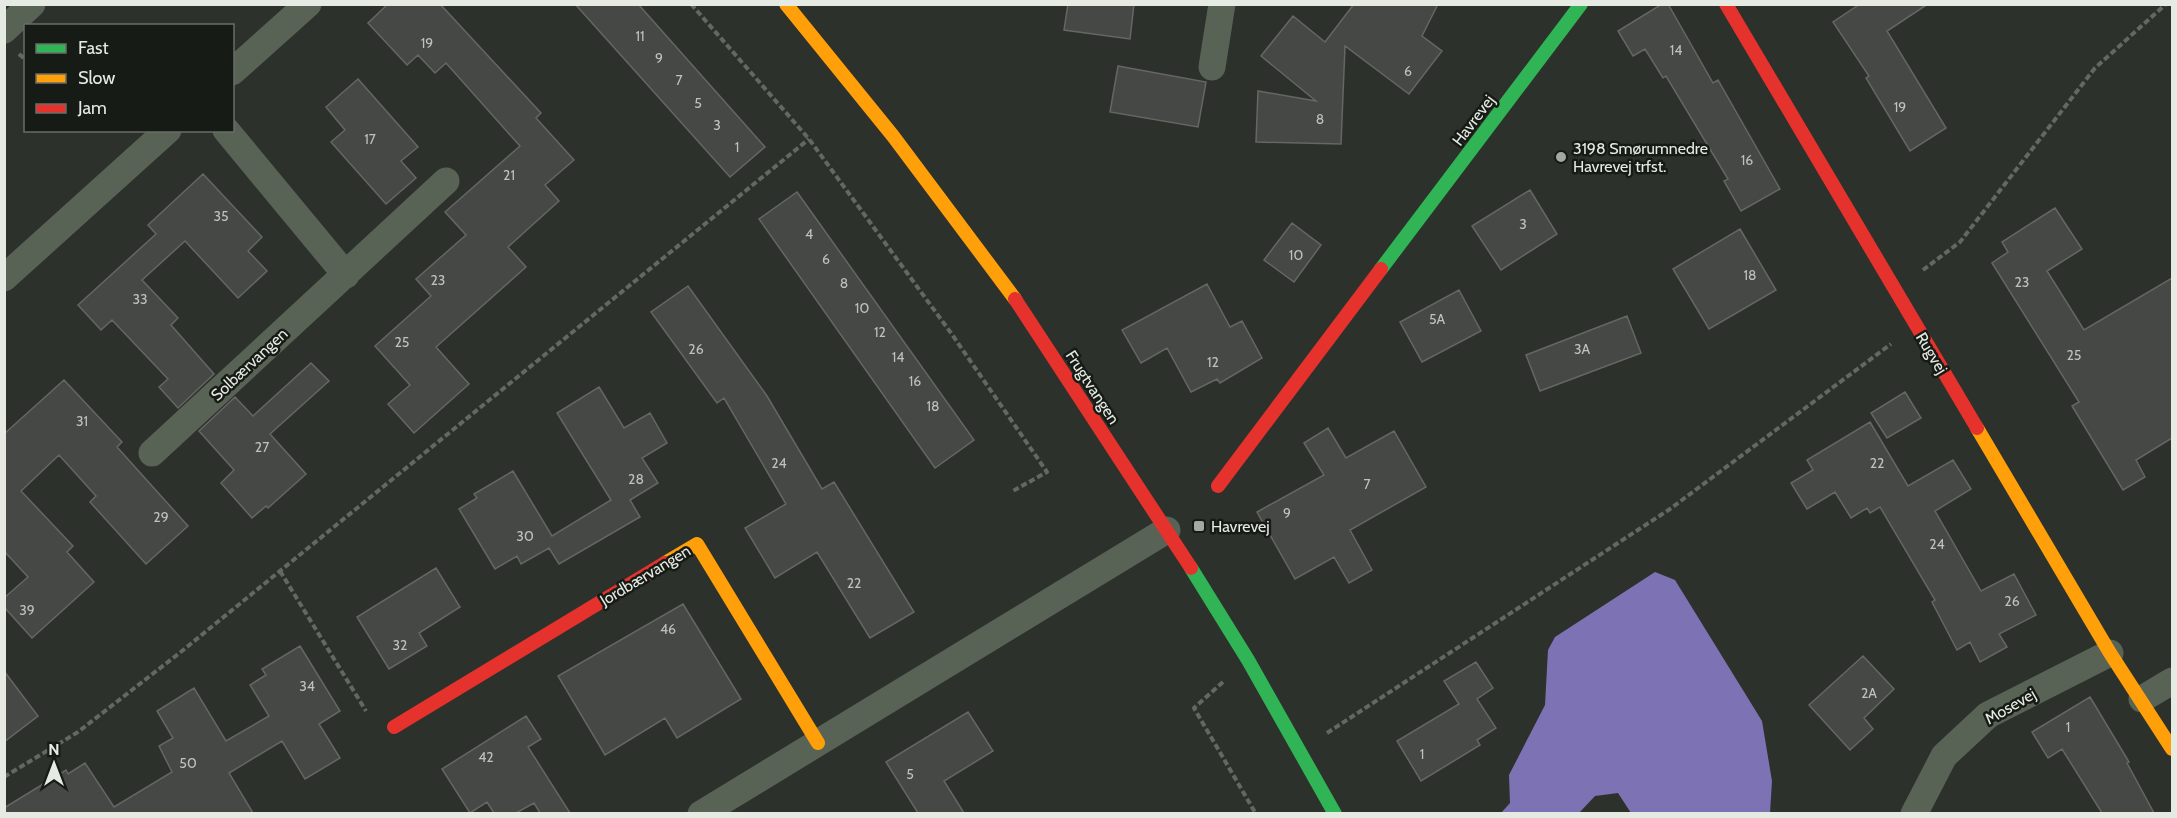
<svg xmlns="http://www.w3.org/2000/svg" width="2177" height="818" font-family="Cabin,sans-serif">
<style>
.water{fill:#7d72b4}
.building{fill:#454844;stroke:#646763;stroke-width:1.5}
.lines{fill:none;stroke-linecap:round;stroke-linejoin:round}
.path{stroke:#626960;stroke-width:4;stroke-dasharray:6 3;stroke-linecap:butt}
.street{stroke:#596355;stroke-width:27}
.fast{stroke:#30b455;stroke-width:14}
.slow{stroke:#ff9f0a;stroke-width:14}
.jam{stroke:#e5322d;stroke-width:14}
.poi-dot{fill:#a5a9a3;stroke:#171b16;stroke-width:2}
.labels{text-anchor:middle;stroke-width:5;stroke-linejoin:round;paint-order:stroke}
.number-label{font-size:14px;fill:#bdc2bb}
.street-label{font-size:16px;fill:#e5eae3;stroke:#171b16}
.poi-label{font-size:16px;fill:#e5eae3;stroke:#171b16;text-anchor:start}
</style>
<rect width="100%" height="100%" fill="#2d312c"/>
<!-- water -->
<path class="water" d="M1655,572L1675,580L1762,721L1772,781L1770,813H1631L1618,793L1595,796L1579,813H1501L1510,803L1509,775L1545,705L1548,650L1555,637Z"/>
<!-- building -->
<path class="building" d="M388,4H440L541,113L536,118L574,160L545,185L559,201L508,247L526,267L436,347L469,384L414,433L388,404L410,385L375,346L431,296L416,279L466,235L445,212L520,146L446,63L435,73L418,55L407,65L368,23Z
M575,4H638L765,147L730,177Z
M1068,4H1134L1130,39L1064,30Z
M1354,4H1438L1422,36L1442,51L1409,94L1345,46L1341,144L1256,142L1258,91L1316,101L1261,56L1293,16L1325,42Z
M1662,4H1668L1713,83L1718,80L1780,189L1741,211L1724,181L1728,179L1666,76L1663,78L1645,49L1633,56L1618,31Z
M1860,4H1928L1887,31L1946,128L1910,151L1866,78L1869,76L1833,22Z
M1118,66L1206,82L1198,127L1110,112Z
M358,79L418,147L401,161L416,178L386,204L331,142L345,130L326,107Z
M203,174L262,237L248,251L267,271L238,298L185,241L142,280L178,318L171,325L214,374L178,408L159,387L168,379L112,320L101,330L78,305L156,234L148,225Z
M1530,190L1557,234L1501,270L1472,226Z
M797,192L974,440L935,468L759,219Z
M2055,208L2082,249L2047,271L2084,330L2172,278V438L2136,460L2145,477L2123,490L2072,406L2079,402L1992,263L2008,252L2002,242Z
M1292,223L1321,245L1294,282L1264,260Z
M1740,229L1776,290L1709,329L1673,269Z
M1207,284L1230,327L1242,321L1262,358L1220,383L1217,379L1191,392L1167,348L1141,363L1122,330Z
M688,286L767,396L822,489L834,482L914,612L870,638L817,552L775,578L745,528L786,504L724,398L717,403L651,312Z
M1459,290L1481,331L1422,362L1400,322Z
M1627,316L1641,353L1540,391L1526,355Z
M311,363L329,381L270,434L306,474L268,508L266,506L252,518L221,483L234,470L199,431L235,397L253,416Z
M64,380L122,442L117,447L188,526L146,564L90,502L96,496L59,455L21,491L73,546L67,552L94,582L32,638L4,607V598L28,577L4,551V434Z
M599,387L624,428L650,413L667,443L642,458L658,483L630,500L640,517L559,564L549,548L521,564L517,556L495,569L459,509L477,498L474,494L513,471L552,536L611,500L557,413Z
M1905,392L1921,418L1887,438L1871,413Z
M1870,422L1908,486L1953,460L1971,489L1935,511L1981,591L2014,574L2036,615L1999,634L2007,647L1980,662L1970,642L1957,650L1932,602L1935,600L1880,507L1870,513L1867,508L1851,518L1835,492L1807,509L1791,483L1813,470L1807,460Z
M1328,428L1346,458L1394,431L1426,487L1350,530L1372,570L1349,583L1334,557L1295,579L1257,512L1324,475L1304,443Z
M436,568L460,607L419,633L427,646L389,669L357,617Z
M683,604L741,699L677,738L665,718L605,755L558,676Z
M300,646L340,711L319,724L340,758L305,779L282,741L229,773L253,813H4V808L66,770L68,774L85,763L114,807L172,772L159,746L173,738L157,711L194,688L226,741L269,716L250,685L266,675L262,669Z
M1863,656L1894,689L1864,718L1873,729L1850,750L1809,705Z
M1476,662L1493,688L1477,699L1496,728L1477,740L1480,745L1421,781L1397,741L1459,704L1444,681Z
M4,671L38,716L4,742Z
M2090,697L2129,762L2127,763L2154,813H2102L2062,749L2048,758L2032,732Z
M968,712L993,751L944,781L964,813H918L886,762Z
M526,716L541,739L528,747L570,813H540L534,803L516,813H494L487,802L470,813L442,769Z"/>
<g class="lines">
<!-- path -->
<path class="path" d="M691,4L809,139L951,333L1047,472L1011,492
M19,54L26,60
M1923,270L1960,242L2095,68L2166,4
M280,571L366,711
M1223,682L1194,708L1256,814
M1327,733L1670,509L1891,344
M4,777L78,732L182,651L809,139"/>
<!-- street -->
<path class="street" d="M4,30L32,4
M1212,67L1222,4
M232,72L308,4
M226,130L346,275
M4,278L168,130
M152,453L446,181
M2142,699L2172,681
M701,814L1167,530
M1914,814L1944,756L1988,715L2110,653"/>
<!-- fast -->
<path class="fast" d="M1381,269L1581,4
M1191,568L1248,660L1335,814"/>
<!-- slow -->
<path class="slow" d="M786,4L893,136L1015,299
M1977,428L2110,653L2172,749
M665,563L697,544L818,743"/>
<!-- jam -->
<path class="jam" d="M1726,4L1977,428
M1015,299L1191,568
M1218,486L1381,269
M394,727L665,563"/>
</g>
<!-- markers -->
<g class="poi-dot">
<circle cx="1561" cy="157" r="6"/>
<rect x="1193" y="520" width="12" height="12" rx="3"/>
</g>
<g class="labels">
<!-- number labels -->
<g class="number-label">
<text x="640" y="41">11</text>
<text x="427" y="48">19</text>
<text x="1676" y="55">14</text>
<text x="659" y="63">9</text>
<text x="1408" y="76">6</text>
<text x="679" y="85">7</text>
<text x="698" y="108">5</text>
<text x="1900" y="112">19</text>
<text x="1320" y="124">8</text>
<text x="717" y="130">3</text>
<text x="370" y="144">17</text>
<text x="737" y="152">1</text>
<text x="1747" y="165">16</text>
<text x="509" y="180">21</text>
<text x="221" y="221">35</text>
<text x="1523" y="229">3</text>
<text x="809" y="239">4</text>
<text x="1296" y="260">10</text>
<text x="826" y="264">6</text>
<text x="1750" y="280">18</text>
<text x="438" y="285">23</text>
<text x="2022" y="287">23</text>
<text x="844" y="288">8</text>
<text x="140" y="304">33</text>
<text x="862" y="313">10</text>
<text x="1437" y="324">5A</text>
<text x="880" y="337">12</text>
<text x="402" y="347">25</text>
<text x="696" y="354">26</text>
<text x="1582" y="354">3A</text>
<text x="2074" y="360">25</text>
<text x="898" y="362">14</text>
<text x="1213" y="367">12</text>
<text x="915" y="386">16</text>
<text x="933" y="411">18</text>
<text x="82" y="426">31</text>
<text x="262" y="452">27</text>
<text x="779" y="468">24</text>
<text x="1877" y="468">22</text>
<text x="636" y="484">28</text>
<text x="1367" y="489">7</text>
<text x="1287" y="518">9</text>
<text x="161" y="522">29</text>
<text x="525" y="541">30</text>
<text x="1937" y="549">24</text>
<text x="854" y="588">22</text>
<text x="2012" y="606">26</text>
<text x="27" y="615">39</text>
<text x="668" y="634">46</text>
<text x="400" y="650">32</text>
<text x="307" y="691">34</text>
<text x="1869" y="698">2A</text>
<text x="2068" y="732">1</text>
<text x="1422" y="759">1</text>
<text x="486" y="762">42</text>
<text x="188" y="768">50</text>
<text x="910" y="779">5</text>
</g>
<!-- street labels -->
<g class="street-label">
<text transform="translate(1473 120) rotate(-53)" y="6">Havrevej</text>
<text transform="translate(1932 353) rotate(59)" y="6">Rugvej</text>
<text transform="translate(249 364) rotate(-43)" y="6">Solbærvangen</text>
<text transform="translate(1093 387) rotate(57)" y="6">Frugtvangen</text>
<text transform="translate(645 575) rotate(-31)" y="6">Jordbærvangen</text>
<text transform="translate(2010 706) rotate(-30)" y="6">Mosevej</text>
</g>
<!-- poi labels -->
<g class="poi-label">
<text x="1573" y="154">3198 Smørumnedre<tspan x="1573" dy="18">Havrevej trfst.</tspan></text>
<text x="1211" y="532">Havrevej</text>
</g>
</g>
<!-- border -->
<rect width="2177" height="818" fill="none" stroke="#e5eae3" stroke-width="12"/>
<!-- legend -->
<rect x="24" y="24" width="210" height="108" fill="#171b16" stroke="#696e68" stroke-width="1.5"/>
<rect x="36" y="44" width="30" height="9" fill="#30b455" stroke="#696e68" stroke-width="1.5"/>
<text x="78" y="54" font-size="18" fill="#e5eae3">Fast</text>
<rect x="36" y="74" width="30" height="9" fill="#ff9f0a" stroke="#696e68" stroke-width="1.5"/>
<text x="78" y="84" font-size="18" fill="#e5eae3">Slow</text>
<rect x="36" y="104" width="30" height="9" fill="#e5322d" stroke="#696e68" stroke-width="1.5"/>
<text x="78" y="114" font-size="18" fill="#e5eae3">Jam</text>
<!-- north arrow -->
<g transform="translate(54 764)" stroke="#171b16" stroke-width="4.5" paint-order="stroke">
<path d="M0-4.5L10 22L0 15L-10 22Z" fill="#e5eae3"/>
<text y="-9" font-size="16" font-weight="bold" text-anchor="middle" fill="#e5eae3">N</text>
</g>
</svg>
